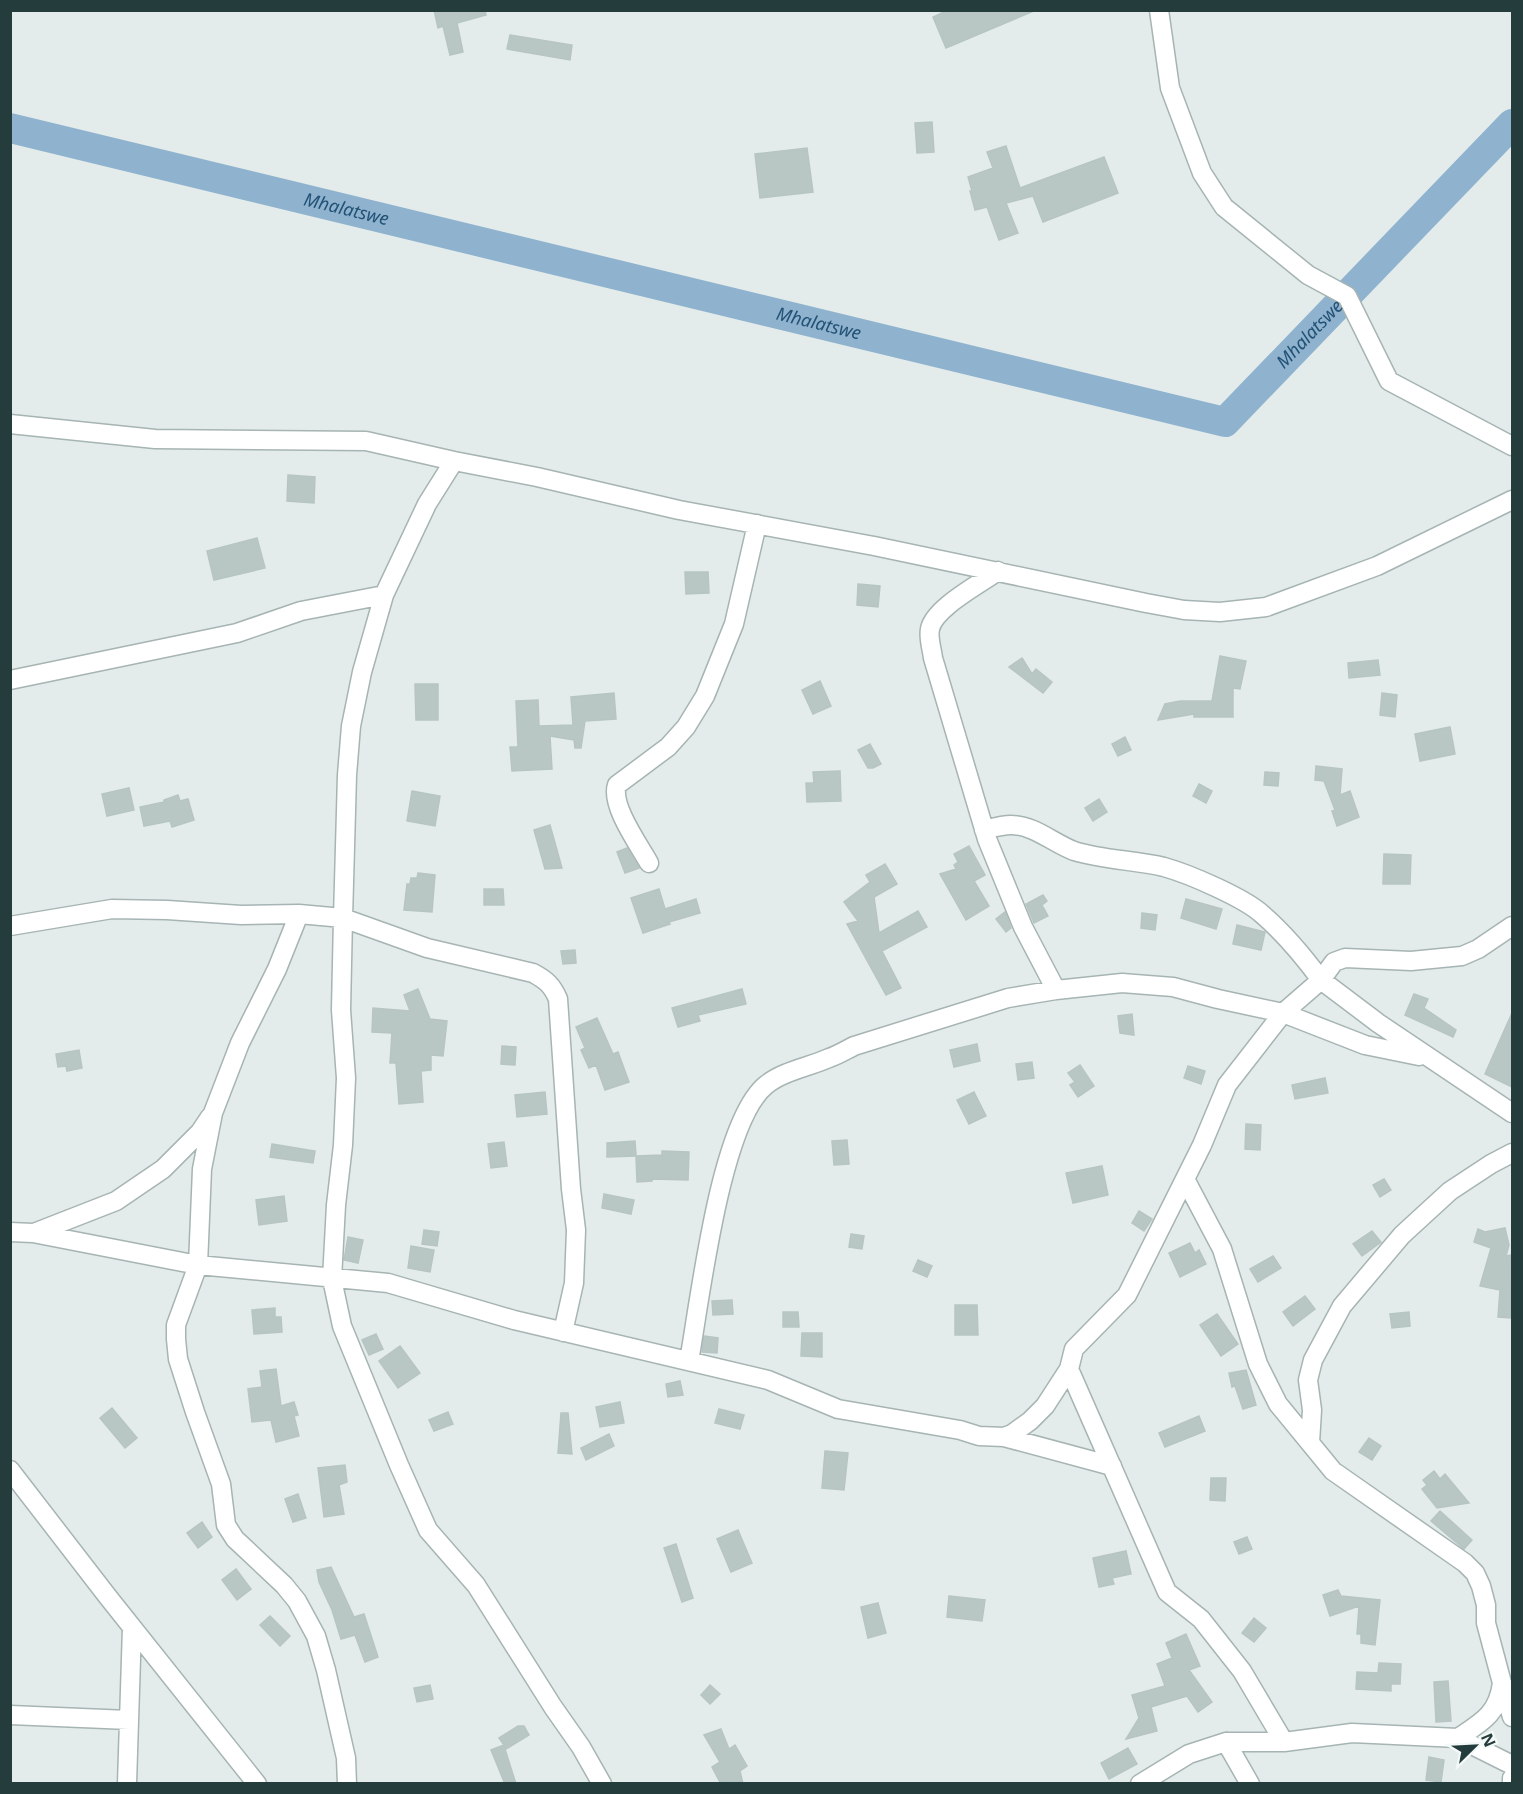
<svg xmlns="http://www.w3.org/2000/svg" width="1523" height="1794" font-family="'Noto Sans',sans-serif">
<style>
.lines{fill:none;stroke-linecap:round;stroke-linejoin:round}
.river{stroke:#8fb3ce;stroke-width:30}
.building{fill:#b9c7c4;stroke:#b6c5c3;stroke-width:1.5}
.minor-casing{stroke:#a6b4b3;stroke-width:21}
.minor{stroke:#fff;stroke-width:18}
.labels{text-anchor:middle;stroke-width:6;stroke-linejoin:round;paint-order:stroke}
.water-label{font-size:18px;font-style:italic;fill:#225175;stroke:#f4f9f8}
</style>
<rect width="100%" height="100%" fill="#e3eceb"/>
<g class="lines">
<!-- river -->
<path class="river" id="s1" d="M10,128L1225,422L1512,124"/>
</g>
<!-- building -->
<path class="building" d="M434,10H485L486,15L457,23L463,52L450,55L443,26L438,28Z
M948,10H1036L946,48L933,17Z
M510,35L572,45L570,60L507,49Z
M932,122L934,152L917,153L915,123Z
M1006,146L1020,188L1104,157L1118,193L1043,222L1033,196L1006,203L1018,233L999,240L987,207L975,210L970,191H972L968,177L993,168L987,152Z
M807,148L813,192L760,198L755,154Z
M288,475L315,477L314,503L287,501Z
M257,538L265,568L214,580L207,551Z
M685,572H708L709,593L686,594Z
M858,584L880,586L878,607L857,605Z
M1220,656L1246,661L1240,689L1233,688V717H1194V714L1158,720L1165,704L1180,701H1212Z
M1022,658L1032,674L1036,669L1052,682L1043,693L1009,667Z
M1378,660L1380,675L1349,678L1348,663Z
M820,681L831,706L813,714L802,690Z
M415,684H438V720H416Z
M614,693L616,719L585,721L581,748H575L574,740L550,736L552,769L512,771L510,747H518L516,701L538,700L539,726L573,725L571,697Z
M1382,693L1397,695L1395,717L1380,715Z
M1450,727L1455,754L1420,761L1415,734Z
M1125,737L1131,750L1118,756L1112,744Z
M870,744L881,764L873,768H868L858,750Z
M1316,766L1342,769L1340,795L1350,791L1359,817L1337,826L1332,811L1335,810L1324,781L1315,780Z
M840,771L841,801L807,802L806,783H814L813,772Z
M1265,772L1279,773L1278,786L1264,785Z
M1199,784L1212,791L1206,803L1193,796Z
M129,788L134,810L107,816L102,794Z
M412,791L440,796L435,826L407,821Z
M178,795L180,801L188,799L194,820L172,827L170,821L144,826L140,807L164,802V800Z
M1099,799L1107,812L1093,821L1085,808Z
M550,825L562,868L545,869L534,830Z
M969,846L985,875L974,881L989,906L966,920L940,874L956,869L954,865L958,862L954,854Z
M627,848L639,868L625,873L617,852Z
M1384,854L1411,855L1410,884H1383Z
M885,864L897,884L874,897L879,933L918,911L927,927L882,951L901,988L886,995L847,924L858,921L844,902L870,882L866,875Z
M418,873L435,875L432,912L404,910L407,884H410L411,878H417Z
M484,889H503L504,905H484Z
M659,889L665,909L696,899L700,913L669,922L670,924L643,933L631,898Z
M1043,895L1047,901L1042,905L1048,916L1034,923L1026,904Z
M1186,899L1222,909L1216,929L1181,918Z
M1005,912L1011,928L1006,932L996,919Z
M1142,913L1157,915L1155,930L1141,928Z
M1237,925L1265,932L1261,950L1233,944Z
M575,950L576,963L563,964L561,951Z
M418,989L430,1019L447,1021L443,1056L431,1055V1070L421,1071L423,1102L399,1104L396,1063H390L392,1033L372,1032L373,1008L410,1011L404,995Z
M742,989L746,1004L698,1015L700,1021L678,1027L672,1008Z
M1414,994L1428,999L1424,1008L1456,1030L1453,1037L1405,1015Z
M1512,1013V1087L1485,1074Z
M1132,1014L1134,1035L1120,1033L1118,1016Z
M597,1018L613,1054L618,1052L629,1082L605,1090L596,1065L589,1068L581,1050L585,1048L576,1027Z
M977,1044L980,1061L954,1067L950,1050Z
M502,1046L516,1047L515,1065L501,1064Z
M79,1050L82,1068L67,1071L66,1066L58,1067L56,1054Z
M1032,1062L1034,1078L1018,1080L1016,1064Z
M1080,1065L1094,1086L1078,1097L1070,1085L1075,1082L1068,1073Z
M1188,1066L1205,1071L1201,1084L1184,1078Z
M1325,1078L1328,1093L1295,1099L1292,1085Z
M545,1092L547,1114L517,1117L515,1095Z
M974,1092L986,1116L969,1124L957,1100Z
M1246,1124L1261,1125L1260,1150L1245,1149Z
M847,1140L849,1164L834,1165L832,1141Z
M635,1141L636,1156L607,1157V1143Z
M504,1142L507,1166L491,1168L488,1144Z
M272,1144L315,1151L313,1163L270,1157Z
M662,1151L689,1152L688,1180L652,1179V1181L637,1182L636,1156L662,1155Z
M1102,1166L1108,1195L1073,1203L1066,1173Z
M1384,1179L1391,1190L1380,1197L1373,1185Z
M604,1194L634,1200L631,1214L602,1208Z
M284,1196L287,1221L259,1225L256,1200Z
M1139,1211L1152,1219L1144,1231L1132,1223Z
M1505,1228L1509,1245L1506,1256L1512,1255L1511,1318L1498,1317L1500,1290L1480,1286L1491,1248L1474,1242L1478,1229L1485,1232Z
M424,1230L439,1232L437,1246L422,1244Z
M1372,1231L1381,1242L1362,1256L1353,1244Z
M851,1234L864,1236L862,1249L849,1247Z
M348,1237L363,1240L358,1263L344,1260Z
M1190,1243L1195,1253L1199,1250L1206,1264L1180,1277L1169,1253Z
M411,1246L434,1250L430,1272L408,1268Z
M1273,1256L1281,1268L1258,1282L1250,1269Z
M918,1260L932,1266L927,1277L913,1271Z
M1305,1296L1315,1309L1293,1326L1283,1312Z
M732,1300L733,1314L713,1315L712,1301Z
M955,1305H977L978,1335H955Z
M275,1308V1317H281L282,1332L254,1334L252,1310Z
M783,1312H798L799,1327H783Z
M1409,1312L1410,1326L1392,1328L1390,1314Z
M1217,1314L1238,1344L1221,1356L1200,1325Z
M802,1333H822V1357L801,1356Z
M376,1334L383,1349L369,1355L362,1340Z
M704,1336L718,1338L717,1353L702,1352Z
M400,1346L420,1373L398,1388L379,1361Z
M276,1369L281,1406L294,1402L298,1415L294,1416L299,1436L276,1442L271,1420L252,1422L248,1389L262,1387L260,1371Z
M1246,1370L1256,1405L1243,1409L1235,1386L1232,1387L1229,1373Z
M680,1381L683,1395L668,1397L666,1384Z
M620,1402L624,1423L600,1427L596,1407Z
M112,1408L137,1438L125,1448L100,1418Z
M719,1409L744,1415L740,1429L715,1423Z
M448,1412L453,1424L434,1431L429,1420Z
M561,1413H568L572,1454L558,1453Z
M1199,1416L1205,1431L1165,1447L1159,1433Z
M609,1434L614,1446L586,1460L581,1448Z
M1369,1438L1381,1446L1372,1460L1359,1452Z
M825,1451L848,1453L844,1490L822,1488Z
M345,1465L347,1482L339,1485L344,1514L324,1517L318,1468Z
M1434,1471L1440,1479L1445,1474L1469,1503L1437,1508L1422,1489L1427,1485L1423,1480Z
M1211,1478H1226L1225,1501L1210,1500Z
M298,1494L306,1518L293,1522L285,1499Z
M1440,1511L1472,1540L1464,1549L1431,1521Z
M202,1522L212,1537L198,1548L187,1533Z
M738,1530L752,1563L731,1572L717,1539Z
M1247,1537L1252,1549L1239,1554L1234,1542Z
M676,1544L693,1598L682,1602L664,1548Z
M1126,1551L1131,1574L1112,1578L1114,1584L1099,1587L1093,1558Z
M331,1567L354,1617L364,1614L378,1657L365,1662L355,1635L341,1639L332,1610L319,1582L317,1570Z
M236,1569L251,1589L237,1600L222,1580Z
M1338,1590L1341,1596L1380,1600L1375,1645L1361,1643V1634H1357L1359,1606L1330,1616L1323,1595Z
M949,1596L985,1600L982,1621L947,1617Z
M878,1603L886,1633L868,1638L861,1607Z
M270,1616L290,1636L280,1646L260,1625Z
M1254,1618L1266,1628L1254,1642L1242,1633Z
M1186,1634L1200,1666L1189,1670L1212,1702L1198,1712L1187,1696L1151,1707L1157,1731L1126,1739L1139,1718L1132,1695L1165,1686L1157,1664L1172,1658L1166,1643Z
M1379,1663L1401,1664L1400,1684H1391V1691L1356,1689L1357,1672L1378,1673Z
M1448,1681L1451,1721L1436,1722L1434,1682Z
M430,1685L433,1699L417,1702L414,1688Z
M710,1685L720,1694L710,1704L701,1695Z
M518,1726H524L529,1735L506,1749L504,1746L516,1784H505L491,1750L504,1745L499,1738Z
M721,1729L729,1749L735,1745L747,1766L740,1771L743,1784H721L712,1767L720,1762L704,1735Z
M1128,1748L1137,1764L1109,1779L1101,1763Z
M1429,1757L1444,1760L1441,1782L1426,1780Z"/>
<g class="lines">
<!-- minor casing -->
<g class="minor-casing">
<path id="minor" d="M1159,10L1170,88L1202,173L1224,207L1308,275L1347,296L1389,381L1512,446
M10,424L155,439L366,441L454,461L537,477L679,510L874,546L1146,603L1184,610L1220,612L1266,607L1377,566L1512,500
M454,461L427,504L384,595L362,672L351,726L347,775L343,918L341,1010L346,1078L343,1145L336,1205L332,1279L342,1326L399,1465L428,1530L476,1585L553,1707L581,1747L602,1784
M998,571C980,584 934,608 930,629C928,638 932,649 933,658L987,839L1023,927L1056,990
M10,680L237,633L301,611L384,595
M984,830C992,828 1002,825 1011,825C1034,825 1053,843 1074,851C1103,860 1135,860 1164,867C1189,874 1245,898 1263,915C1285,934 1304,957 1321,980L1334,962L1345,958L1411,961L1462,956L1478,949L1512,926
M649,863C639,845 610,805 617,785L668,747L686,727L705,696L734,624L757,524
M299,914L277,969L240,1043L213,1113L202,1169L198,1265L176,1325V1339L178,1359L195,1412L221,1484L226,1525L235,1539L284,1585L297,1601L316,1636L326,1670L346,1758L347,1784
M10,926L112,909L167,910L241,915L299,914L343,918L427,948L533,973C546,980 552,985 558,999L571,1189L576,1230L574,1283L563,1332
M1185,1179L1222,1249L1258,1364L1278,1404L1333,1471L1465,1563L1475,1573L1481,1586L1486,1605V1623L1502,1683C1498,1714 1482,1722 1458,1738
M10,1232L33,1233L198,1265L388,1283L514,1320L768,1380L838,1409L960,1430L979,1436L1004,1437L1012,1434L1030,1421L1045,1406L1069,1369L1074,1349L1127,1295L1202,1145L1227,1085L1283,1013L1321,980L1378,1023L1512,1113
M34,1233L116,1201L163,1169L200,1132L210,1117
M689,1361C700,1301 720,1122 766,1085C783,1071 809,1067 829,1058C838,1055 846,1050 854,1046L1008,998L1056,990L1122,983L1173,987L1218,999L1283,1013L1365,1045L1419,1056
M1069,1369L1167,1592L1201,1619L1242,1671L1284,1742
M1004,1437L1112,1466
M1310,1443L1312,1410L1308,1380L1313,1360L1342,1306L1402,1235L1450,1191L1491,1164L1512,1153
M10,1470L108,1597L257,1784
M1503,1685L1512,1717
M10,1715L129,1720
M1226,1742L1250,1784
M127,1784L132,1627
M1140,1784L1189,1754L1226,1742H1284L1352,1733L1458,1738L1512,1765
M1512,1784V1778"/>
</g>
<!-- minor -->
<use href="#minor" class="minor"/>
</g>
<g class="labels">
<!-- water labels -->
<g class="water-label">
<text dy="6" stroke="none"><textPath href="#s1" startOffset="346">Mhalatswe</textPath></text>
<text dy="6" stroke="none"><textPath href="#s1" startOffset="832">Mhalatswe</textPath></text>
<text dy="6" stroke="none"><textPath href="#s1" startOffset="1372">Mhalatswe</textPath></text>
</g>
</g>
<!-- border -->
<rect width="1523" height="1794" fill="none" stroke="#243d3c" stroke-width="24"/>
<!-- north arrow -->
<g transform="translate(1475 1746) rotate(66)" stroke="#f4f9f8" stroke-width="4.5" paint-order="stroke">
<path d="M0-4.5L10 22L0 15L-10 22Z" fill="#243d3c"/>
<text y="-9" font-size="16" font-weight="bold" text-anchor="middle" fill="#243d3c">N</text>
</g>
</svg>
